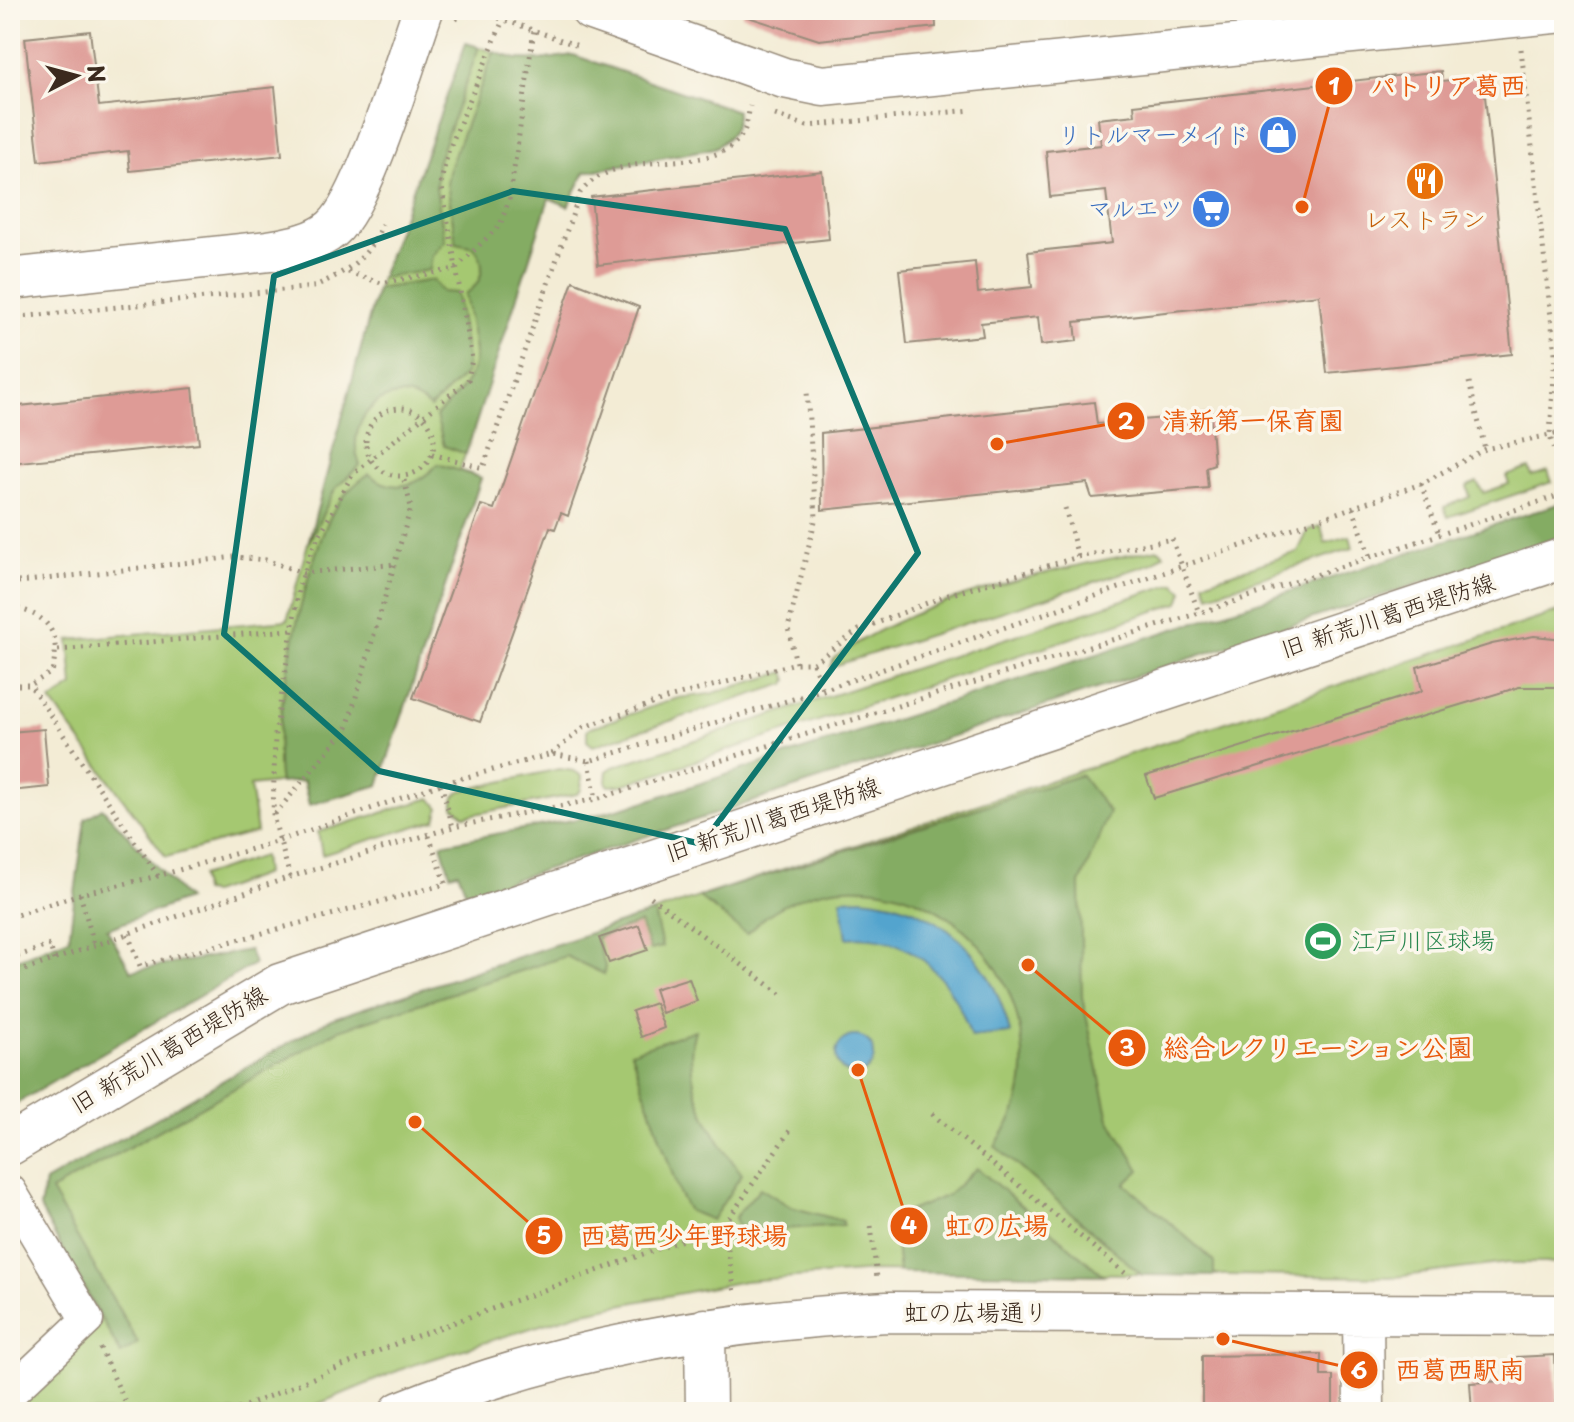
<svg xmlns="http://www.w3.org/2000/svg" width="1574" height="1422" font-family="'Playpen Sans','Klee One',sans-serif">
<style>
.green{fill:#a5c871;stroke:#707948;stroke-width:2}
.forest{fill:#84ac63;stroke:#606b40;stroke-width:2}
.water{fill:#53a4ce;stroke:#476776;stroke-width:2}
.building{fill:#de9b96}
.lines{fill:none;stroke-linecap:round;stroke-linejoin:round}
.minor-casing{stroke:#978b7a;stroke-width:35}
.tertiary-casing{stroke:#978b7a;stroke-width:43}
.path{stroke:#978b7a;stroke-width:5;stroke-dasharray:2 6;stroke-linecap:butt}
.minor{stroke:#fff;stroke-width:32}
.tertiary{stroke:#fff;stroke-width:40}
.marked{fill:none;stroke:#0f766e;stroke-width:6;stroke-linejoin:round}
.labels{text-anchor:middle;stroke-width:7;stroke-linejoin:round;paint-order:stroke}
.shop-label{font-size:24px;fill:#366cbe;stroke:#fbf7ec;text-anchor:end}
.food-label{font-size:24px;fill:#c56008;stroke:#fbf7ec}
.street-label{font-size:24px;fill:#3b2a1e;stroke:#fbf7ec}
.leisure-label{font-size:24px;fill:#27864d;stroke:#fbf7ec;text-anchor:start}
.leader{fill:none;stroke:#e8590c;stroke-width:3}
.callout-dot{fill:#e8590c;stroke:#fbf7ec;stroke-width:3}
.mark-label{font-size:24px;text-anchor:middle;font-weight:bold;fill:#fff}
.callout-label{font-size:26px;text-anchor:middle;font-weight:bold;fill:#e8590c;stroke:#fbf7ec;stroke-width:7;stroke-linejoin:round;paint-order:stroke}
</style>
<rect width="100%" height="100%" fill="#fbf7ec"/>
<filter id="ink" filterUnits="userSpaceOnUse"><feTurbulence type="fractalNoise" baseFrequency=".0125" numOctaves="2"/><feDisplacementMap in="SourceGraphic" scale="16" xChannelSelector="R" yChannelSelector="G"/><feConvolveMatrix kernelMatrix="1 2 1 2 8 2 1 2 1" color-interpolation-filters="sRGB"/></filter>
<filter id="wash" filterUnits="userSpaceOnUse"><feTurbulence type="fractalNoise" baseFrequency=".006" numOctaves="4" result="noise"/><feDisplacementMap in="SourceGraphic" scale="32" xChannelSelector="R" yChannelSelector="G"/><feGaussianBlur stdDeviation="1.8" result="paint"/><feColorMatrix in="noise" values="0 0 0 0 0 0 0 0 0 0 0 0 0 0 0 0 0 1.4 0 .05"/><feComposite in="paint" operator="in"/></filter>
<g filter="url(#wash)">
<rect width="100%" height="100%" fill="#f3ecd5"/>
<!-- green -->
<path class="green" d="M466,43L516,59L541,60L573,55L737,111C736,131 731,137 714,148L585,172L568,206L549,198L460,470L481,478L379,785L309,805L303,780L250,786L257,832L166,857L51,701L73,686L69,640L287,620L377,289Z
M1529,468L1532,476L1548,471L1552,482L1448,517L1444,507L1470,497L1467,486L1477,482L1483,493L1509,484L1506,476Z
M1321,526L1325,543L1350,536L1353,548L1209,595L1204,582L1298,552L1308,530Z
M1159,549L1164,554L1153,563L831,667L834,658C919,596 1057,569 1159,549Z
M1175,583L1183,591L1179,603L622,785L609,786L606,782L607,771L613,767Z
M1564,610V1263H1507L1396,1277L874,1271L744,1281L579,1313L407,1367L299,1412H10V1405L100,1322L40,1208L45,1182L331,1019Z
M785,672L788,680L785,684L593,746L587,741V730L592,727L678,698L710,694Z
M559,769L574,771L582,776L581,790L577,794L465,816L454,807V797L460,791Z
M431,798L439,808L436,820L322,855L318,832Z
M263,856L265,874L212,893L203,892L201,876Z"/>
<!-- forest -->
<path class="forest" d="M466,43L479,47L437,163L436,188L445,241L432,255L430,270L381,278Z
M494,52L516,59L541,60L573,55L737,111C736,131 731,137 714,148L585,172L568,206L549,198L466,454L444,446L436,416C489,364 476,363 465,294C484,283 487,264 474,247L456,243L447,183L450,166Z
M433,280L442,292L457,293L467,360L466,373L430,408C392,372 341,418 360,465L335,489L308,544L377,289Z
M438,464L481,478L379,785L309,805L304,781L280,783C269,728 306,557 335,508C344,494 355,483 369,474C394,495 418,485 438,464Z
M1564,502V536L467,895L458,872L450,874L441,844L588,817L643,802Z
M1081,775L1109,812L1080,884L1082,997L1109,1119L1140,1170L1125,1184L1214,1261V1276L1142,1275L995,1146C1002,1134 1011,1122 1016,1109C1025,1083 1025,1051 1019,1025C997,916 874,850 774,911C764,917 755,926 746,934L699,897Z
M102,808L187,899L107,929L131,971L249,950L254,964L10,1107V962L69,938L85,819Z
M654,912L662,947L650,950L640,923L596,938L605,966L604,974L566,956L339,1030L51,1191L138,1343L121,1354L40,1208L45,1182L331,1019Z
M695,1030C680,1082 712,1136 742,1174L712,1220L689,1211L679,1193L631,1052Z
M977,1168L1103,1275L899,1272L893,1218L948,1195Z
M760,1188L791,1207L843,1221V1225L739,1232L735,1217Z"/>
<!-- water -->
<path class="water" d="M862,898C941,905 992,956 1010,1033L971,1037C953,979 912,931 847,938L841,899Z
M836 1055a19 19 0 1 1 38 0a19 19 0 1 1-38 0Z"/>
<g id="blocks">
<!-- building -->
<path class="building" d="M743,10H935L936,27L819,40L742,15Z
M90,31L99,106L275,87L282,155L130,171L128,151L39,161L25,38Z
M1441,71L1442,81L1483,77L1512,354L1327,373L1319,295L1075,322L1077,341L1041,345L1038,317L981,323L983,336L907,344L899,270L975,262L978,293L1032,287L1028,252L1112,243L1106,191L1050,197L1046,151L1101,145L1098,119L1135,115L1134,105Z
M822,171L829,239L598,265L591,197Z
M573,281L639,307L568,516L561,513L555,529L550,527L480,722L413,698L481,505L494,509Z
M193,388L199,444L10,463V407Z
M1094,402L1097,424L1210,414L1214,464L1206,467L1208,488L1092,498L1087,483L822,510L821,433Z
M1534,636L1564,639V687H1519L1154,798L1146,776L1422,691L1417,667L1492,644Z
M44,729L49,787L10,791V732Z
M639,925L648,950L609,963L599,938Z
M689,978L697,1001L662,1013L654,989Z
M655,1003L664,1028L641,1037L632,1011Z
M1321,1354V1376H1333V1412H1202V1356Z
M1555,1355L1557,1412H1472L1470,1383L1518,1380L1517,1357Z"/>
</g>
</g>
<g filter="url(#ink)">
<use href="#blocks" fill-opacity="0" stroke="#978b7a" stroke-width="2"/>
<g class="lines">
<!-- minor casing -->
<g class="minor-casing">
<path id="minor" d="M10,1191L87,1320L10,1393"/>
</g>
<!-- tertiary casing -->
<g class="tertiary-casing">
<path id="tertiary" d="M591,10L784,78L823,86L1564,12
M10,279L269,251C291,247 314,244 332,229C365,201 406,57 423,10
M10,1145L280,984L1564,558
M1363,1315L1364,1412
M705,1329L706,1412
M400,1412C556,1348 720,1321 887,1312L1564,1315"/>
</g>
<!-- path -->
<path class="path" d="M476,10L581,47
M456,19L471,10
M1521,49L1555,353L1550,436L1564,485
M775,115L807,126L971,110
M348,272L381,283L455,269L500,225L510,197L534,30
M10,318L313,287C346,272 369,259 382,224
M1469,382L1485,449
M366 442a34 34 0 1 1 68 0a34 34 0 1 1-68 0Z
M432,454L483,468L580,193C620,142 710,180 741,136C747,129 748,115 750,106
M1421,484L1439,534
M1065,508L1078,557
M1353,508L1370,557
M10,583L235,557L266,560L303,573L397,564
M10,607C49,614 62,633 52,672L30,685
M58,650L291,630
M796,663L788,628L816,517L807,392
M813,663L823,690
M10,685H30L158,876
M552,754L584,727L672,697L796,663H813L859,630L945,596L1078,557L1172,539L1199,613
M589,761L596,799
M441,784L453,827
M275,814L347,728L411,507L403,476
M290,877L273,816L275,735L299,587L312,549L352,475L468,380L472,359L441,182L448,152L503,20
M80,894L94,944
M651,897L781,994
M10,917L80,894L158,876L279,841L441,784L552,754L589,761L823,690L1421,484L1485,449L1564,432
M128,934L140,966L446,884L429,836
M10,959L50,945L54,960
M10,975L290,877L453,827L596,799L1199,613L1564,494
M932,1114L1130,1277
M724,1225L735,1293
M871,1226L877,1278
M100,1348L130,1412
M231,1412L400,1342L724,1225L791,1129"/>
<!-- minor -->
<use href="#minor" class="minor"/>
<!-- tertiary -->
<use href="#tertiary" class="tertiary"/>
</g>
</g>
<!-- marked area -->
<path class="marked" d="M513,191L785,229L918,553L702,844L379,771L224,634L274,276Z"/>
<!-- icons -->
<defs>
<g id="shop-disc" transform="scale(2)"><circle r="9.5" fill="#3f7fe0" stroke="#fbf7ec"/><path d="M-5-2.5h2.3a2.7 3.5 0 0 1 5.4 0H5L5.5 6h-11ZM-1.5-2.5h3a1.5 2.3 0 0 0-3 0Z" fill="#fff"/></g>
<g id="restaurant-disc" transform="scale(2)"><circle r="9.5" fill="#e8710a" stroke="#fbf7ec"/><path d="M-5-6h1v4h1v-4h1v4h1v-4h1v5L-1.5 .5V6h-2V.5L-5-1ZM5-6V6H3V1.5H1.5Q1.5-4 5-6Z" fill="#fff"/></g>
<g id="supermarket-disc" transform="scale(2)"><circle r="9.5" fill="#3f7fe0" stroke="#fbf7ec"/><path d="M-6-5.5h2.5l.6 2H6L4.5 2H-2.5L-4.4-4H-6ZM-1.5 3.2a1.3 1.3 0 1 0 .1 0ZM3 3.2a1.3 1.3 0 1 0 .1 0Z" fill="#fff"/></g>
<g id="stadium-disc" transform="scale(2)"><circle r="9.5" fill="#2e9e5b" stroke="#fbf7ec"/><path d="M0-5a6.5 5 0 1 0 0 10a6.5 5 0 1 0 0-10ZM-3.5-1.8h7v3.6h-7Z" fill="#fff"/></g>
</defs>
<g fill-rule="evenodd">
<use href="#shop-disc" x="1278" y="135"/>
<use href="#restaurant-disc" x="1425" y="181"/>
<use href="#supermarket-disc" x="1211" y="209"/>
<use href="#stadium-disc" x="1323" y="941"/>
</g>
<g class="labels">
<!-- shop labels -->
<g class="shop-label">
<text x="1250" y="143">リトルマーメイド</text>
<text x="1183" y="217">マルエツ</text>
</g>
<!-- food labels -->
<g class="food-label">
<text x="1425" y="228">レストラン</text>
</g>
<!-- street labels -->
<g class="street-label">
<text transform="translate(1388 616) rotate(-18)" y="8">旧 新荒川葛西堤防線</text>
<text transform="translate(773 820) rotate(-18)" y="8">旧 新荒川葛西堤防線</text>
<text transform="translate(169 1050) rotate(-31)" y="8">旧 新荒川葛西堤防線</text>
<text x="976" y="1321">虹の広場通り</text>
</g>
<!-- leisure labels -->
<g class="leisure-label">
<text x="1351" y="949">江戸川区球場</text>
</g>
</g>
<!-- callouts -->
<path class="leader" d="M1302 207L1334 86M997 444L1126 421M1028 965L1127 1048M858 1070L909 1226M415 1122L544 1236M1223 1339L1359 1370"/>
<g class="callout-dot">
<circle cx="1302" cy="207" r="8"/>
<circle cx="997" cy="444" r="8"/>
<circle cx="1028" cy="965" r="8"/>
<circle cx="858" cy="1070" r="8"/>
<circle cx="415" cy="1122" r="8"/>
<circle cx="1223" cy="1339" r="8"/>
<circle cx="1334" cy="86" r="20"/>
<circle cx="1126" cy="421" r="20"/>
<circle cx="1127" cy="1048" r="20"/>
<circle cx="909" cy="1226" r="20"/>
<circle cx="544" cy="1236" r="20"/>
<circle cx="1359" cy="1370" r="20"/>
</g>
<g class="mark-label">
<text x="1334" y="95">1</text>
<text x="1126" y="430">2</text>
<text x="1127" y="1056">3</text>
<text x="909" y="1234">4</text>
<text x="544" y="1244">5</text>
<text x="1359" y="1379">6</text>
</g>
<g class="callout-label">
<text x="1448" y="95">パトリア葛西</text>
<text x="1253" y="430">清新第一保育園</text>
<text x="1318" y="1057">総合レクリエーション公園</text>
<text x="997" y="1235">虹の広場</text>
<text x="684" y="1245">西葛西少年野球場</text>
<text x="1460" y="1379">西葛西駅南</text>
</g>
<!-- margin -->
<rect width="1574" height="1422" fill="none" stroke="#fbf7ec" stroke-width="40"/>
<!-- north arrow -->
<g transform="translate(76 76) rotate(84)" stroke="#fbf7ec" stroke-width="6" paint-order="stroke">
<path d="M0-6L14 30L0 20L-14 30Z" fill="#3b2a1e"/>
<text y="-12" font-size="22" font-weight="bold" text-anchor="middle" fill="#3b2a1e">N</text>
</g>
</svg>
